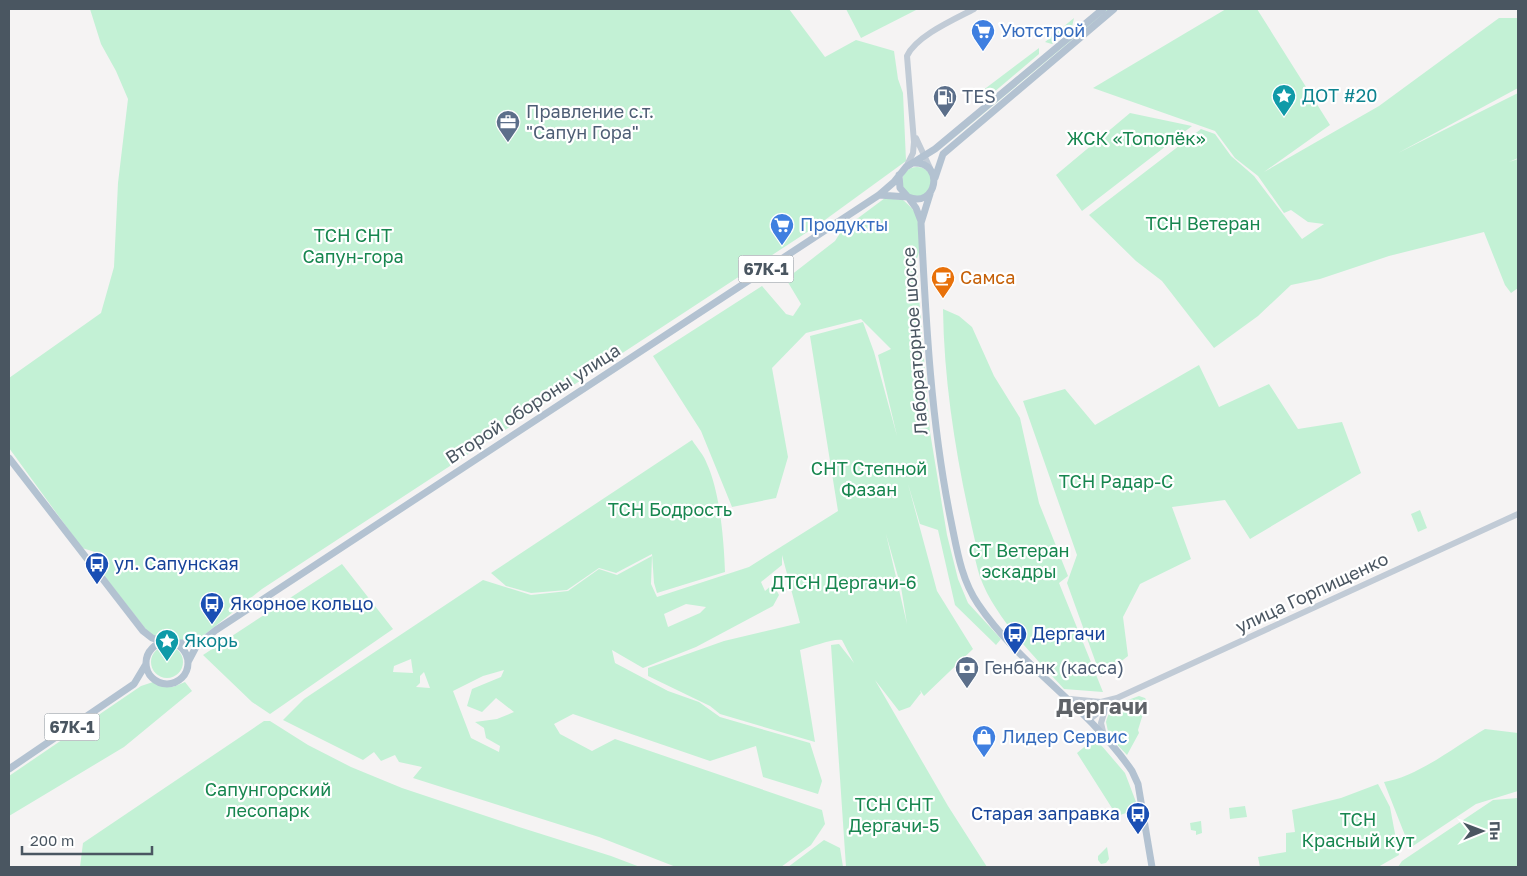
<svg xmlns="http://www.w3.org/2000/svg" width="1527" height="876" font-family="'Golos Text',sans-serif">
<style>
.green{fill:#c3f1d5;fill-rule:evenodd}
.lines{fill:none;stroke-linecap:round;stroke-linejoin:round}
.secondary{stroke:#c1cbd6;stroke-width:6}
.primary{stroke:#b3c2d1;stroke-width:7}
.labels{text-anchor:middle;stroke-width:4.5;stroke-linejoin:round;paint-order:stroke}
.shield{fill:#fff;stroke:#808990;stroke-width:1}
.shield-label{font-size:16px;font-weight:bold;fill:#4a5661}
.shop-label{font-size:18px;fill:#366cbe;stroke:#fff;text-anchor:start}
.culture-label{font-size:18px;fill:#0d838f;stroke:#fff;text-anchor:start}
.service-label{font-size:18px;fill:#4e5e75;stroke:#fff;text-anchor:start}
.park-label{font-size:18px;fill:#17864f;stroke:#fff}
.food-label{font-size:18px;fill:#c56008;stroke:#fff;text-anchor:start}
.street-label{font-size:18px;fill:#4a5661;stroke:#fff}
.transit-label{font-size:18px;fill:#164399;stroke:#fff;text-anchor:start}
.district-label{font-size:22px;font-weight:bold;fill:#5f6368;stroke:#fff}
</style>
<rect width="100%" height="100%" fill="#f5f3f3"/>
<!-- green -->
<path class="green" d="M90,9H789L825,57L856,40L894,51L898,79L903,93L906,161L818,225L262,589L194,643L157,640L152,637L105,577L104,563L95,552L82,548L9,448V378L101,313L114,267L118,183L128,99L116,71L101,44Z
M846,9H918L861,38Z
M1105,9H1109L937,152Z
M1226,9H1257L1330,125L1264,172L1379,106L1499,18H1518V88L1398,153L1518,93V158L1509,162L1518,159V288L1511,293L1505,285L1484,232L1389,256L1320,279L1291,285L1258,316L1214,348L1162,281L1136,261L1089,215L1201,129L1215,134L1231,156L1254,176L1302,239L1324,224L1308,222L1291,210L1284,213L1258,176L1235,158L1215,131L1093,88Z
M1074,18L1072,27L1052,44L1045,42Z
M1039,48V54L980,104L978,101L981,98L978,94Z
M1130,113L1192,126L1082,211L1056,175Z
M902 182a15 15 0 1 1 30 0a15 15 0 1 1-30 0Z
M885,198L903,200C908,204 913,209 916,214C922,225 922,251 916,260L930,432L947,535L958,579L968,603L1001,639L996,645L955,605L938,530L920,524L908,484L937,591L973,649L924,696L920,690L921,693L910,707L899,711L875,680L948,806L987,867H846L831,645L839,644L854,663L842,640C834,638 811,647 800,650L815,742L720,714L710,706L648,676V668L724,641L800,623L782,555V565L761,582L765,591L773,584L779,595L773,606L696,647L643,668L612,650L615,663L668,691L699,702L720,717L810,743L822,781L818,794L763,777L756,746L710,761L573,714L554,724L560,734L592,751L615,739L822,810L825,824L811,845L781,867H676L599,837L413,778L422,767L399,762L395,755L381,761L374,752L363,760L283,720L304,699L483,580L531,595L568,591L599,569L617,575L652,556L651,584L657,597L749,567L838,511L810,336L863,322L874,352L897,436L878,355L891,349L861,319L806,333L772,368L788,457L776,498L732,507L701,431L653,356L762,286L786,314L793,316L801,304L786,279L835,241L842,230ZM886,534L901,587L907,624ZM686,604L706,607L700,613L668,627L664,614ZM411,659L413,673L393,672L394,666ZM504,670L501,677L472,689L467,706L482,712L496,698L514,712L497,719L475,722L484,728L486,738L500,746L499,752L471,738L453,691L483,676ZM424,672L430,688L416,687L420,683V676Z
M943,309L959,316L972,327L994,376L1020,418L1039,503L1068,576L1059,583L1103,692L1064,689C1035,657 995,618 980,577C977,568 975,557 972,547L976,545C958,468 944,388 943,309Z
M1199,365L1219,407L1269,384L1298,429L1342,422L1361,473L1250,539L1225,500L1172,507L1191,559L1140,584L1123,617L1128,656L1101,677L1067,583L1077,555L1023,401L1065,389L1095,425Z
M692,440C697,448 704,455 707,464C720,492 724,541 725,572L657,593L654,583L652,554L616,573L599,568L567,590L531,593L506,586L491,573Z
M1420,510L1427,528L1418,532L1411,514Z
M342,564L393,629L270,714L252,702L203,655Z
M151 662a16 16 0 1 1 32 0a16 16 0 1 1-32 0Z
M153,682L173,687L185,682L192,691L124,747L9,816V776L141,686Z
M1139,696L1145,698L1147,701L1138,730L1139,733L1127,755L1109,736L1106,722C1110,704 1124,702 1139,696Z
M264,721H270L308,745L351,767L402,788L519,827L611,856L640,867H80L83,843Z
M1485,729L1518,733V791L1476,804L1410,848L1384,782C1417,777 1456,746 1485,729Z
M1095,738L1125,773L1136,802L1132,811L1117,816L1077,753Z
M1378,784L1390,807L1399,855L1378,867H1260L1258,857L1286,852V833L1295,832L1292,810L1341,798Z
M1518,798V867H1398L1402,861L1493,800Z
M1245,806L1247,817L1230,819L1229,808Z
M1201,821L1202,833L1196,835V831L1191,830L1190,823Z
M824,840L840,848L843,867H788Z
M1107,847L1109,859L1106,863L1101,864L1098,860V856Z"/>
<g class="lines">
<!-- secondary -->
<path class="secondary" d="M916,138L930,168
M906,167L913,153L914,142L907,56C916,36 955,19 974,9
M1070,699L1101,702L1117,698L1518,514
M1089,720L1114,700
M1104,736L1101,723L1105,710"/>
<!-- primary -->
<path class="primary" d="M899,175L900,188L908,197C937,209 945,162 914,163
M935,178L943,154L1114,9
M930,194L921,223C926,323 931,423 951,521C957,550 961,579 978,604C1020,666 1089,708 1132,771L1138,784L1152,867
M879,195L908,197L916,208L921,221
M9,458L143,631L152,638L164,642
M146 663a21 21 0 1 1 42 0a21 21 0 1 1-42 0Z
M177,643H190L200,640
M188,662L197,645L216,630L879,195L894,182L906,167L935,149L1103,9
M9,769L134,684L146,664"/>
</g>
<!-- icons -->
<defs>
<g id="supermarket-pin" transform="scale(1.25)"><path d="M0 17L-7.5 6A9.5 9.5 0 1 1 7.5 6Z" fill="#3f7fe0" stroke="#fff"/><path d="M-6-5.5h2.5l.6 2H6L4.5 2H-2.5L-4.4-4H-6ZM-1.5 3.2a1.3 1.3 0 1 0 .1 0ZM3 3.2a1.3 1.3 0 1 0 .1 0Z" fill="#fff"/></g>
<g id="sight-pin" transform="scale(1.25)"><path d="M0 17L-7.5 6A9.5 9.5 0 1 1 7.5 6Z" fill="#0f9aa8" stroke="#fff"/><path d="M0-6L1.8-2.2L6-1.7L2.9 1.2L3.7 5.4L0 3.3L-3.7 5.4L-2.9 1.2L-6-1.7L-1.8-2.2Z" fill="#fff"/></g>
<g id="fuel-pin" transform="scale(1.25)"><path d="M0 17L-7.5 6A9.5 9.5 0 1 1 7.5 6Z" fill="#5c6f8a" stroke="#fff"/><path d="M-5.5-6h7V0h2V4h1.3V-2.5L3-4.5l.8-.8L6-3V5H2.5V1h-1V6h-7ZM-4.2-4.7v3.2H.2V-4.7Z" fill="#fff"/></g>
<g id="office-pin" transform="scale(1.25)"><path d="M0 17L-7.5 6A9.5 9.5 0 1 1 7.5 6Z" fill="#5c6f8a" stroke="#fff"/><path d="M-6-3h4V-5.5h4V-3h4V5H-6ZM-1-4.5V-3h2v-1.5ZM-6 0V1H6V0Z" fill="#fff"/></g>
<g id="cafe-pin" transform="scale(1.25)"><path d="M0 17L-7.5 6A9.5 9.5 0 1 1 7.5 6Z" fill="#e8710a" stroke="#fff"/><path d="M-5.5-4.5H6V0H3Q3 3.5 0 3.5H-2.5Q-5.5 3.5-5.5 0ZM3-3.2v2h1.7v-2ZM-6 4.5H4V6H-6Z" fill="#fff"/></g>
<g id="bus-pin" transform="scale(1.25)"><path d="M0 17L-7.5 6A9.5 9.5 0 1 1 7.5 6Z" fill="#1a4fb4" stroke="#fff"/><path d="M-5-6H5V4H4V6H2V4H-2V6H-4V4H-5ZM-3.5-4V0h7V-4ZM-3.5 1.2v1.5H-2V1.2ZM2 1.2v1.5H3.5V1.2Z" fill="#fff"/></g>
<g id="bank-pin" transform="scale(1.25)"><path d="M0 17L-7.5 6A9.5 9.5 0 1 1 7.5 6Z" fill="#5c6f8a" stroke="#fff"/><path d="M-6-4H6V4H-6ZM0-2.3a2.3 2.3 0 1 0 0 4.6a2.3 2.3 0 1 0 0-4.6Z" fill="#fff"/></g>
<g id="shop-pin" transform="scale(1.25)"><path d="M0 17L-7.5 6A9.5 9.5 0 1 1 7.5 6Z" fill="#3f7fe0" stroke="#fff"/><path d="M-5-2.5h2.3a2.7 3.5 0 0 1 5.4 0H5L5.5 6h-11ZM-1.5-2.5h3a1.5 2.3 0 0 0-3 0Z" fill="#fff"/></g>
</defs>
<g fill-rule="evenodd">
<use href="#supermarket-pin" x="983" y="31"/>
<use href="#sight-pin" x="1284" y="96"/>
<use href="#fuel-pin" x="945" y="97"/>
<use href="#office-pin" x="508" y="122"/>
<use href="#supermarket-pin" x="782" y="225"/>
<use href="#cafe-pin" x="943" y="278"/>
<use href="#bus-pin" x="97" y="564"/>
<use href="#bus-pin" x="212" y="604"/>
<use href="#bus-pin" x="1015" y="634"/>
<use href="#sight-pin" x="167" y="641"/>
<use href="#bank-pin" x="967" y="668"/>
<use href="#shop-pin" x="984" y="737"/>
<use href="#bus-pin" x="1138" y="814"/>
</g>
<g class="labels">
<!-- shield labels -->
<g class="shield">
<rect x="738.5" y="255.5" width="55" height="27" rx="4"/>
<rect x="44.5" y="713.5" width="55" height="27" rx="4"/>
</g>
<g class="shield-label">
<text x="766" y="275">67К-1</text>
<text x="72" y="733">67К-1</text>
</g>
<!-- shop labels -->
<g class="shop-label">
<text x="1000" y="37">Уютстрой</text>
<text x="800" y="231">Продукты</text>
<text x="1002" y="743">Лидер Сервис</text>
</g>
<!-- culture labels -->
<g class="culture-label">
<text x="1302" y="102">ДОТ #20</text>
<text x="184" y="647">Якорь</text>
</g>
<!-- service labels -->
<g class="service-label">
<text x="962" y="103">TES</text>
<text x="526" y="118">Правление с.т.<tspan x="526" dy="21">"Сапун Гора"</tspan></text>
<text x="984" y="674">Генбанк (касса)</text>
</g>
<!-- park labels -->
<g class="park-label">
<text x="1136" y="145">ЖСК «Тополёк»</text>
<text x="1203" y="230">ТСН Ветеран</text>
<text x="353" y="242">ТСН СНТ<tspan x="353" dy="21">Сапун-гора</tspan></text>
<text x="869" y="475">СНТ Степной<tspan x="869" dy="21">Фазан</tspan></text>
<text x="1116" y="488">ТСН Радар-С</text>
<text x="670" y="516">ТСН Бодрость</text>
<text x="1019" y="557">СТ Ветеран<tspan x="1019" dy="21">эскадры</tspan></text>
<text x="844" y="589">ДТСН Дергачи-6</text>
<text x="268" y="796">Сапунгорский<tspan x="268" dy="21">лесопарк</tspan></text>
<text x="894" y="811">ТСН СНТ<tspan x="894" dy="21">Дергачи-5</tspan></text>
<text x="1358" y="826">ТСН<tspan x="1358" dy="21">Красный кут</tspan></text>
</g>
<!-- food labels -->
<g class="food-label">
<text x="960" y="284">Самса</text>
</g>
<!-- street labels -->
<g class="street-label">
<text transform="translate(915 341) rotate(-94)" y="6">Лабораторное шоссе</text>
<text transform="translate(533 404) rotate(-33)" y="6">Второй обороны улица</text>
<text transform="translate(1312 593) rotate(-25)" y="6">улица Горпищенко</text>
</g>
<!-- transit labels -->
<g class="transit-label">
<text x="114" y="570">ул. Сапунская</text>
<text x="230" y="610">Якорное кольцо</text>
<text x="1032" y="640">Дергачи</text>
<text x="1120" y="820" text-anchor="end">Старая заправка</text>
</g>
<!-- district labels -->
<g class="district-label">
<text x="1102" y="714">Дергачи</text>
</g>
</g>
<!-- border -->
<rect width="1527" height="876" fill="none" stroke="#4a5661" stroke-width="20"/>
<!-- north arrow -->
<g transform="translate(1482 831) rotate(89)" stroke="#ffffff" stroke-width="4" paint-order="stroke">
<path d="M0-4L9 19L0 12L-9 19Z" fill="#4a5661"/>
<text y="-8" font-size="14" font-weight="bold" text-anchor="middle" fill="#4a5661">Пн</text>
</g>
<!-- scale -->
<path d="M22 846v8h130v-8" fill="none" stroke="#4a5661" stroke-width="2.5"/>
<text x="30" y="846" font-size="15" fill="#4a5661" stroke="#ffffff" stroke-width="4" paint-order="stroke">200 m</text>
</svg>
